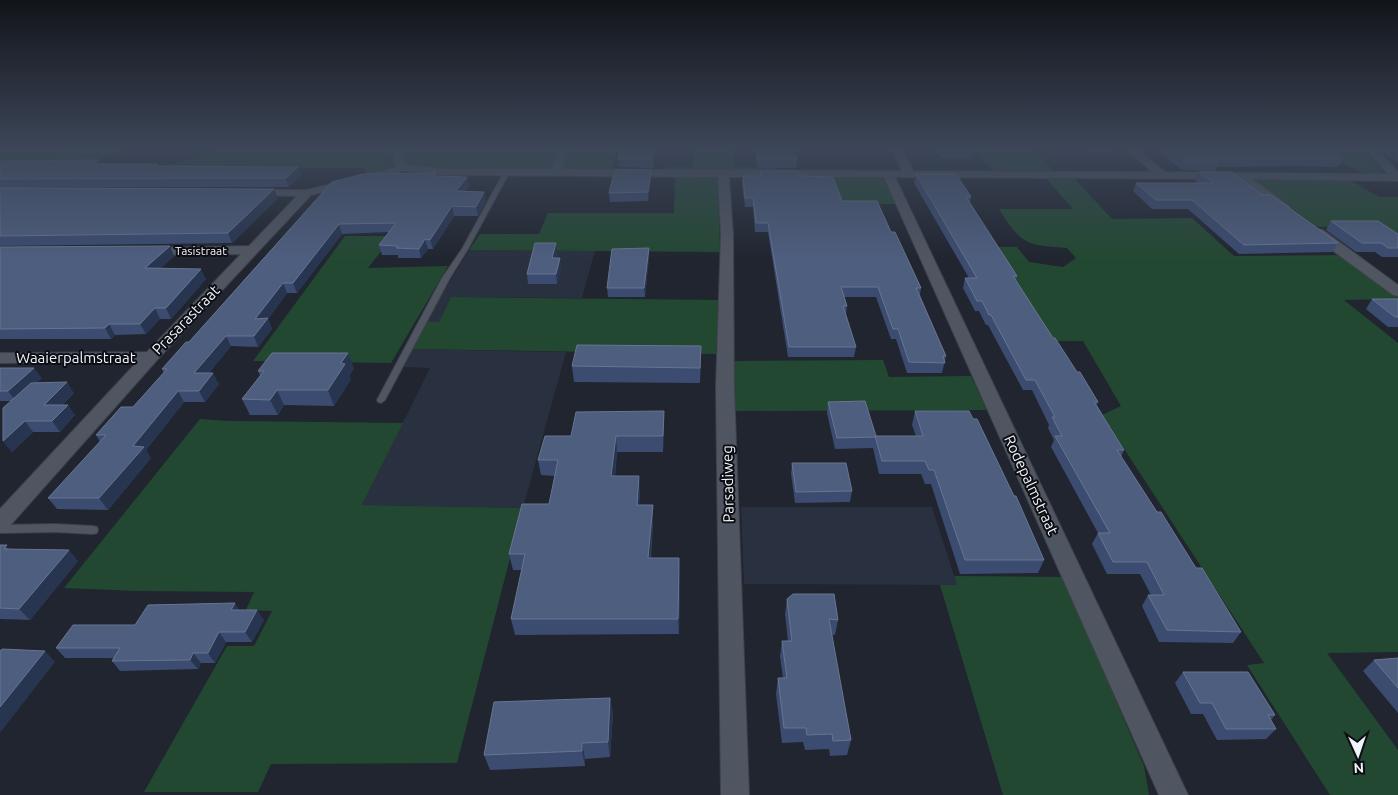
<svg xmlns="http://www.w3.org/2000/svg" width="1398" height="795" font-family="Ubuntu,sans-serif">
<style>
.built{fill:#29303f}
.green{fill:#234832}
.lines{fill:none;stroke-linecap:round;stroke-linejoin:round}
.service-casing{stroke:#3d4049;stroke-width:2}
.minor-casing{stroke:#3d4049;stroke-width:2}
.service{fill:#505661;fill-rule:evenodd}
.minor{fill:#505661;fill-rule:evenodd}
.wall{fill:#3b4c70}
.shaded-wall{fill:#283550}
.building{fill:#4e5e7f;stroke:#687592}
.labels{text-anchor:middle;stroke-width:4;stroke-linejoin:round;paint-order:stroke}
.far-street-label{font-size:12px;fill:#f0f3fa;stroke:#0c0e13}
.street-label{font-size:15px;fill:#f0f3fa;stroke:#0c0e13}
</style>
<rect width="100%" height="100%" fill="#20252f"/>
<!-- built -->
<path class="built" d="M469,250L595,251L582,298L451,297L439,322H425Z
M411,349L566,352L523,508L362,505L430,368L402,367Z
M741,507H932L957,585L744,584Z"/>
<!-- green -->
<path class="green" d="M0,149H131L65,167L0,168Z
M226,149H395L391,160L392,167L367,175L364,168H157Z
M405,149H559L550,169L544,171C516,171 424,175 404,163Z
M570,149H617L612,171H564L561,168Z
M694,149H733L734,167L775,168L776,172L664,171L668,167H693Z
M975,149H1034L1054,172H993Z
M1324,149H1362L1382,169L1383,173C1361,179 1355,164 1336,163Z
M675,175H711L716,177L718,180L720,252L469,250L480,234H539L548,213H674Z
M833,176L883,178L887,179L897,204H841Z
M1044,176L1073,177L1112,219L1192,218L1234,256L1343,255L1398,295V299L1344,300L1398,343V652L1327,653L1398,750V795H1330L1247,665L1264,663L1102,415L1121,406L1083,341H1054L994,247H1017L1029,262L1063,267L1076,258L1067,248C1025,245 1022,245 999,209H1073Z
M1252,178H1346L1379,197H1398V246L1371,228L1315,227L1252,183Z
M345,236H393L368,268L448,266L391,363L253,361Z
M451,297L719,300L716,354L411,349L425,322H439Z
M883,360L889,377L971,376L987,410L732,411V361Z
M200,419L228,421L403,423L362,505L523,508L457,763L271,764L258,792H144L227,646H254L272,611L246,610L254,592L139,591L64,588Z
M954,576L1063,577L1144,766L1149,795H1003L940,585H957Z"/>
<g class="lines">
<!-- service casing -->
<g class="service-casing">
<path id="service" d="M504,172L509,173L468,249L450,278L385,400L381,403L378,402L377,400L442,278L462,249Z
M55,524L93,526L97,527L98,530L97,533L93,534L55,532L0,533V525Z"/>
</g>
<!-- minor casing -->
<g class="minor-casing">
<path id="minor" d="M395,149H405L404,162L407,165L446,169H551L559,149H569L562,169L902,171L892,149H902L913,171L1152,172L1127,149H1138L1165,172L1388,174L1366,149H1376L1398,172V181L1252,179L1289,206L1291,209L1285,213L1281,212L1237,179L895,177L1188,795H1159L884,177H729L733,234L734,387L749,795H721L716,387L721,234L718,177L446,175L404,171L311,195L157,360L7,529L0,531V509L137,362L0,363V353L147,352L241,254L148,255L143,254L141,251L143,248L249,246L297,196L253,195L249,194L247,192L249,190H307L396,167L393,163Z
M1318,229L1323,230L1398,285V296L1393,295L1313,236L1312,233L1313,230Z"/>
</g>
<!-- service -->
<use href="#service" class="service"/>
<!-- minor -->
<use href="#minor" class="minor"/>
</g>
<!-- wall -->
<path class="wall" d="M620,149H655L653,168L619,167L618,159Z
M755,149H803L802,152H795L797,160L796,168H757Z
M934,149H972L973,150L971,158H941Z
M1076,149H1112L1111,152L1078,151Z
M1159,149H1326L1343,159L1338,167L1301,166L1217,167L1215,171L1182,170L1158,151Z
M1378,149H1398V161L1382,152Z
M0,161L157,164L158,166L301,175L289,187L0,188Z
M760,171L800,176L842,201L891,232L921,288L920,295L946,356L942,373H907L896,339H891L876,297H844L847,306L846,314L856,347L854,357H788L768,232H755L753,207H745L742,184L743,176H760Z
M1199,172L1262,195L1338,243L1333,252L1239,254L1188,209H1152L1133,191L1136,183H1198L1195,181Z
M436,173L437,176L469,186L465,191L486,201L478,216H454L433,249H428L421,258H398V255H382L379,245L389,232L342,234L297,293H287L268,319L272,329L258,347L231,346L209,373L219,384L205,402H184L146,450L151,458L108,510L57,509L48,498L100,442L96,435L133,407L164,373L162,369L189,342L332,182Z
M916,174L971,197L970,203L1017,276L1016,280L1053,338L1098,402L1097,405L1124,450L1121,457L1157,512L1241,632L1233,643L1159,642L1142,606L1148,595H1151L1140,574H1107L1092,544L1098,533L1051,447L1054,440L1048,428L1049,425L1032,390H1023L988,325H986L979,311H975L963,288L965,278H969L914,183Z
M651,178L648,201L610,202L609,193Z
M0,188L278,198L232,243L0,246Z
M1331,221L1398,234V257H1382L1375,252H1356L1326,230Z
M0,247L174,256L161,268L206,279L171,319H160L146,334L115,335L111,339H0Z
M649,248V257L645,297H608L607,288Z
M557,252L556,258L561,268L557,284H528L527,274Z
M1372,299H1398V327H1388L1366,309Z
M701,361L700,383L574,382L572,366Z
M0,368L42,378L37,382L74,393L62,405L75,415L60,432H33L12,452L3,441L11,401H0Z
M354,368L349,376L351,379L334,406L284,405L278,415H250L242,399L260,376L258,371Z
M828,402L876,436H916L912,425L915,411L973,419L1044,560L1038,573L960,574L931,484H925L921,474H879L873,448L835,449L827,413Z
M664,411V426L663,452H617L615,476L640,491L639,505H653V521L651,558L680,574L679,634L515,635L511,619L522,570H513L509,554L549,504L555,476L541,475L538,460L571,436Z
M792,463L852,491L850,502L795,503L791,474Z
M0,545L10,549L78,561L30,620L0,619Z
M787,599L838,620L835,635H831L851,740L847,755L830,756L829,749L805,750L803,742L782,743L776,694L778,678H783L780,656L782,641H788L785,614Z
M239,610L264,620L252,642H226L215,663H201L198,669L120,671L112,661L114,658H65L56,648L135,625Z
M1398,658V713L1363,671L1374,660Z
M1183,672L1275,715L1271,720L1276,729L1266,739L1217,740L1203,714H1191L1175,683Z
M610,698L613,714L610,757L585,759V766L490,770L484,755Z"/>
<!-- shaded-wall -->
<path class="shaded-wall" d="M654,149H655V151L653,168V159Z
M99,160L104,168L93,164Z
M298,167L301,175L289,187L286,178Z
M651,170V178L648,201V192Z
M467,177L469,186L458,200L456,191Z
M274,189L278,198L232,243L228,233Z
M484,192L486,201L478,216L476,207Z
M452,206L454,216L433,249L430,240Z
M339,224L342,234L297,293L293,283Z
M425,239L428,249L421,258L419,249Z
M556,243L557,252L554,268L552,258Z
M170,246L174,256L150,278L145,268Z
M649,248V257L645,297L644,288Z
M560,258L561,268L557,284L556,274Z
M201,269L206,279L171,319L166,308Z
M283,283L287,293L268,319L272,329L258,347L254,336L255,319Z
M155,308L160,319L146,334L140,324Z
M109,324L115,335L111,339L105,328Z
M226,336L231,346L200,384L194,373Z
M348,353L354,368L349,376L351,379L334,406L328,390L341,363Z
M34,368L42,378L16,401L8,391Z
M213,373L219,384L205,402L199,391Z
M67,382L74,393L51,416L44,405Z
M277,390L284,405L278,415L270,400Z
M178,391L184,402L146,450L151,458L108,510L99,498L133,446Z
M68,405L75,415L60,432L52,421Z
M664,411V426L663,452V436Z
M25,421L33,432L12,452L3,441Z
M616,436L617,452L613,491L611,476Z
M639,476L640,491L638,521L637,505Z
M653,505V521L649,574L648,558Z
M69,550L78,561L30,620L19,609Z
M679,558L680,574L679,634L678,619Z
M235,603L241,613L231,610Z
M257,610L264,620L252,642L245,632Z
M219,632L226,642L215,663L208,653Z
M45,651L55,662L0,733V707Z
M193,653L201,663L198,669L190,660Z
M610,698L613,714L610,757L608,742Z
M582,743L585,759V766L582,751Z"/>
<!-- building -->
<path class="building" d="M620,149H654L653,159H618Z
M756,149H794L797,160H758Z
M942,149H972L973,150H943Z
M1168,149H1326L1343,159L1305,158L1215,159L1219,162H1186Z
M99,160L93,164H157L154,166L298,167L286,178L0,179V161Z
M616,170H651L648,192L609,193L613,177H614Z
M760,171H799L800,176L833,177L842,201H877L891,232H895L921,288H916L946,356H943L945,363L909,362L898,329H893L878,287H841L847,306H843L856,347H789L768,223H756L753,198H745L743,176H761Z
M1199,172H1232L1262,195H1271L1338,243L1244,245L1192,200H1156L1136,183H1213Z
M436,173L434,176L467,177L456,191L484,192L476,207L452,206L430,240L425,239L419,249L396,248L398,246L379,245L396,223L339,224L293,283H283L255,319L268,318L254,336H226L194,373H213L199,391H178L133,446L144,447L99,498H48L106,435H96L121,407H133L167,369H162L186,342H189L332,182L363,174Z
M916,174H956L971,197H966L1017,276H1013L1053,338H1055L1077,372H1080L1098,402H1094L1124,450H1117L1157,512H1161L1196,568H1202L1241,632L1167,630L1148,595H1164L1147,562H1113L1098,533H1110L1055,436H1062L1052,417H1055L1035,380H1026L991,315H989L982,301H977L965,278H977Z
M0,188L274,189L228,233L0,236Z
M1331,221H1378L1398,234V248H1388L1381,243H1362Z
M535,243H556L552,258H560L556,274H527Z
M170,246L145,268L201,269L166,308H155L140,324H109L105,328L0,329V247Z
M649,248L644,288H607L612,249Z
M1372,299H1398V317H1395Z
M577,345L701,346L700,368L572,366Z
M272,353H348L341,363L345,364L328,390H277L270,400L242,399L264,371H258Z
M0,368H34L8,391H0Z
M67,382L44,405H68L52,421H25L3,441V408L31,383Z
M865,401L876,436H875L876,437L837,438L828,402Z
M664,411L663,436H616L611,476H639L637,505H653L648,558H679L678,619H511L525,554H509L522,504H549L558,460H538L545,436H571L576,412Z
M915,411H969L973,419H977L1014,496H1016L1044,560H965L934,470H929L925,461H882L875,436H923Z
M792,463H846L852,491L796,492Z
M0,545H7L4,549L69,550L19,609L0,608Z
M793,594H834L838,620L829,619L851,740L833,741L832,734L807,735L806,728H784L778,678H787L782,641H792L787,599Z
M235,603L231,610H257L245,632H219L208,653H193L190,660L112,661L120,648H56L73,625H135L148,605Z
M2,649L45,651L0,707V651Z
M1398,658V688L1374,660Z
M1183,672H1248L1275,715H1268L1276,729H1226L1212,703H1200Z
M610,698L608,742L582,743V751L484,755L494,702Z"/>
<!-- sky -->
<linearGradient id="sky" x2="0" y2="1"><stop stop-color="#12141a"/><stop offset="0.57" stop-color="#3c4658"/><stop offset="1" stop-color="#3c4658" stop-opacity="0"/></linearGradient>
<rect width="1398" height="260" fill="url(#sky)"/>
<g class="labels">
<!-- far-street labels -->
<g class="far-street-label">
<text x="201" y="255">Tasistraat</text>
</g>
<!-- street labels -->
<g class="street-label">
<text transform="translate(186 320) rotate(-46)" y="5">Prasarastraat</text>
<text x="76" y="363">Waaierpalmstraat</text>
<text transform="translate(728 484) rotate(-91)" y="5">Parsadiweg</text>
<text transform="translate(1031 485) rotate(65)" y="5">Rodepalmstraat</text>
</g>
</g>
<!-- north arrow -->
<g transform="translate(1358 755) rotate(177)" stroke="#0c0e13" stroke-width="4" paint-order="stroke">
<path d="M0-4L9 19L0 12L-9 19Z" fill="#f0f3fa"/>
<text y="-8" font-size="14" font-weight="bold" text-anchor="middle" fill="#f0f3fa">N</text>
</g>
</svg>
